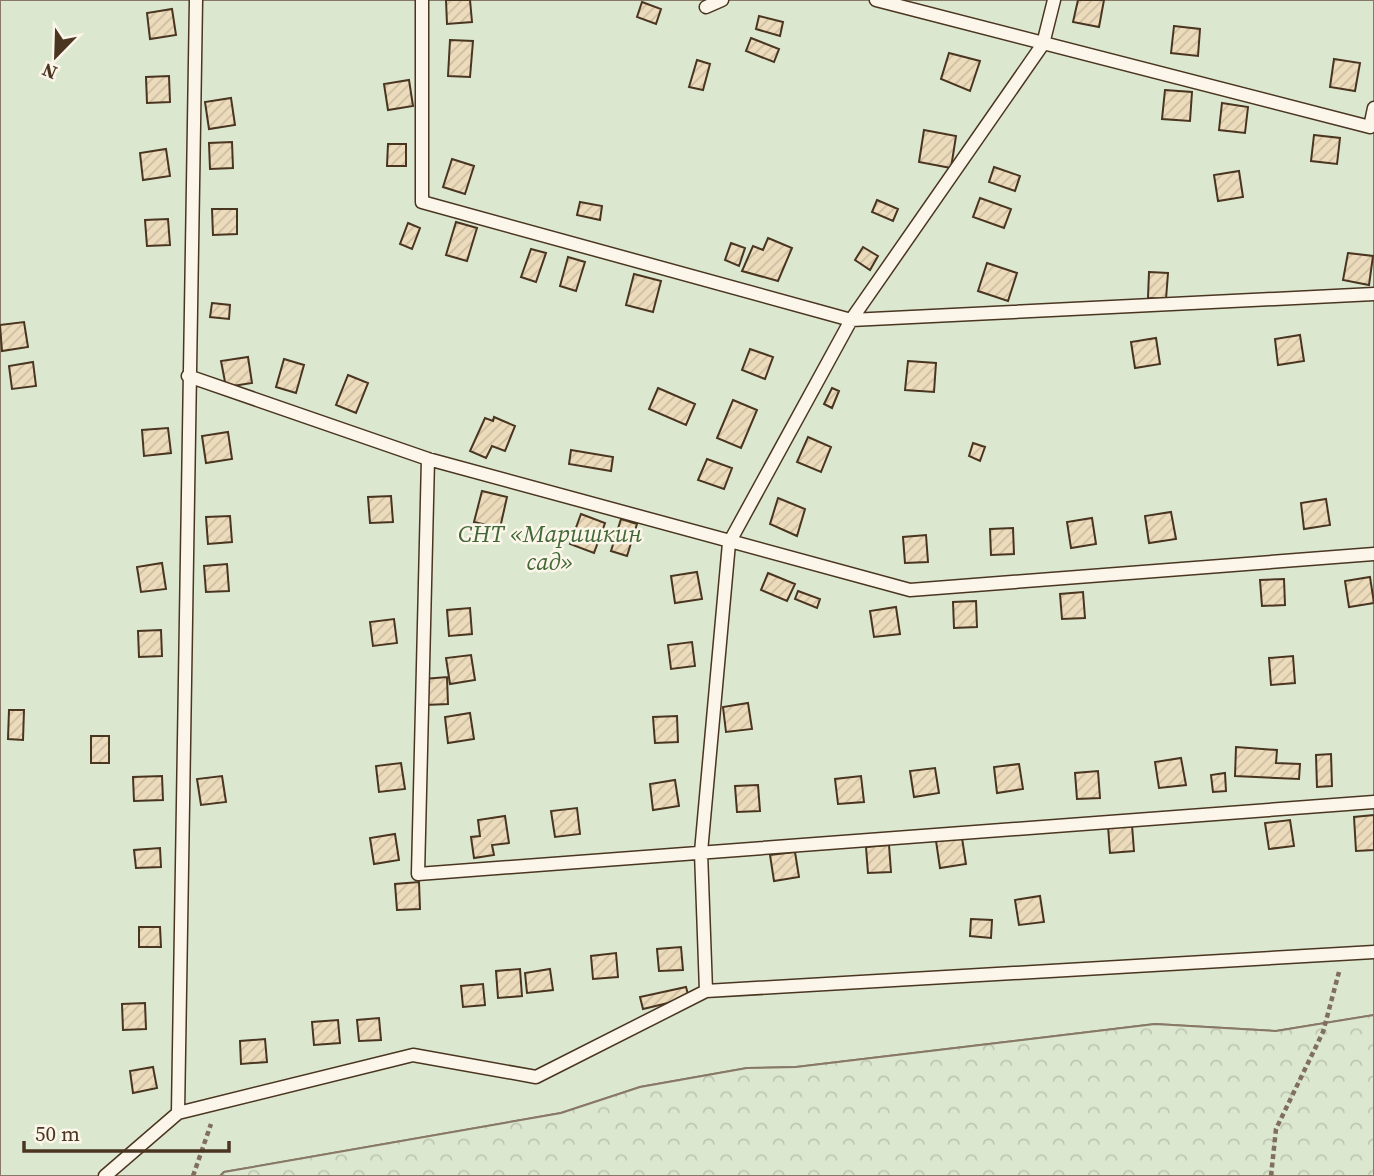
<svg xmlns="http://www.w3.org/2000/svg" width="1374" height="1176" font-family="'Source Serif 4',serif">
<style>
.green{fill:#dce7d0;stroke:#887966;stroke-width:2}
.forest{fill:url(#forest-crowns);stroke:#887966;stroke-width:2}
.building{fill:url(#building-hatch);stroke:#4a3520;stroke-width:2}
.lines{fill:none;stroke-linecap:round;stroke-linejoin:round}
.lane-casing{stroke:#4a3520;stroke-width:15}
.path{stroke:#7f6f5c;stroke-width:4.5;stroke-dasharray:5 3.5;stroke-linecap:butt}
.lane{stroke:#fbf6e9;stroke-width:12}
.labels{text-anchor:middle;stroke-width:5;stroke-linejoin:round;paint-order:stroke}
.park-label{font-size:24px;font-style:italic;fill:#436837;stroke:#fbf6e9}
</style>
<defs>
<pattern id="forest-crowns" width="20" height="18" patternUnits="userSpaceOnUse" patternTransform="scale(1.75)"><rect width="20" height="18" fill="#dce7d0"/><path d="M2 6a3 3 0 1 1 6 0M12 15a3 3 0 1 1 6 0" fill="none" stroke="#bec7b2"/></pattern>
<pattern id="building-hatch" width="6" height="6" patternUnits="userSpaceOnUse" patternTransform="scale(1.75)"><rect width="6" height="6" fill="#ecdcbc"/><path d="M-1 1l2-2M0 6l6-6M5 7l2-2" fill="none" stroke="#ccbda1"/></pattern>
</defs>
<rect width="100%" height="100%" fill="#fbf6e9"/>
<!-- green -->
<path class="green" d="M0,0H1374V1015L1276,1031L1155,1024L796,1067L747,1068L640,1087L561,1113L224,1172L220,1176H0Z"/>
<!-- forest -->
<path class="forest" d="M1374,1015V1176H220L224,1172L561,1113L640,1087L747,1068L796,1067L1155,1024L1276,1031Z"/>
<!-- building -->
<path class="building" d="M446,0H470L472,22L447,24Z
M1078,0H1104L1099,27L1073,22Z
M642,2L661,9L656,24L637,17Z
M172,9L176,35L150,39L147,13Z
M759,16L783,22L780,36L756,29Z
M1174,26L1200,29L1198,56L1171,53Z
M751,38L779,49L774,62L746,51Z
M450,40L473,41L470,77L448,76Z
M949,53L980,61L970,91L941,79Z
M1334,59L1360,63L1355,91L1330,87Z
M697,60L710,64L703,90L689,87Z
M169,76L170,102L147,103L146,77Z
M409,80L413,106L388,110L384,84Z
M1165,90L1192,92L1190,121L1162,119Z
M231,98L235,125L209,129L205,102Z
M1222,103L1248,107L1245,133L1219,130Z
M924,130L956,136L951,168L919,162Z
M1314,135L1340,138L1337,164L1311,161Z
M232,142L233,168L210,169L209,143Z
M388,144H406V166H387Z
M166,149L170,176L143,180L140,153Z
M452,159L474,166L465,194L443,187Z
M994,167L1020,176L1015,191L989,182Z
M1239,171L1243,197L1218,201L1214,175Z
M980,198L1011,209L1004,228L973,217Z
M877,200L898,209L893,221L872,212Z
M580,202L602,206L600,220L577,215Z
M212,209H237V234L213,235Z
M168,219L170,245L147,246L145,220Z
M456,222L477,228L467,261L446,255Z
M408,223L420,228L412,249L400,244Z
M768,238L792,248L778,281L742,271L753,246L763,250Z
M731,243L745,248L739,266L725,260Z
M863,247L878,256L870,270L855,260Z
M531,249L546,253L536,282L521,277Z
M1348,253L1373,256L1369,285L1343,280Z
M568,257L585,262L576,291L560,286Z
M987,263L1017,273L1008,301L978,291Z
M1149,272L1168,273L1166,299L1148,298Z
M634,274L661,281L653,312L626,305Z
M212,303L230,305L229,319L210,317Z
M24,322L28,347L2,351L0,325Z
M1300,335L1304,361L1278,365L1275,339Z
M1156,338L1160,364L1135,368L1131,342Z
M750,349L773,357L765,379L742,370Z
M248,357L252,383L226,387L221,361Z
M284,359L304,365L296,393L276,387Z
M908,361L936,363L934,392L905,390Z
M33,362L36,386L12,389L9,366Z
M348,375L368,383L356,413L336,405Z
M658,388L695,404L686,425L649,409Z
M832,388L839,391L832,408L824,404Z
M733,400L757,410L741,448L717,438Z
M494,417L515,426L505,451L492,446L486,458L470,451L485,418L493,421Z
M168,428L171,453L144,456L142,430Z
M228,432L232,459L206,463L202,436Z
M808,437L831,447L821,472L797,462Z
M973,443L985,447L980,461L969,456Z
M571,450L613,457L611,471L569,464Z
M707,459L732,468L724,489L698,480Z
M482,491L507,497L500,528L474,522Z
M391,496L393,522L370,523L368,497Z
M778,498L805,509L797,536L770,524Z
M1326,499L1330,525L1304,529L1301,503Z
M1171,512L1176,539L1149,543L1145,516Z
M581,514L605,523L594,553L570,544Z
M230,516L232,542L208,544L206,517Z
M1092,518L1096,544L1071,548L1067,522Z
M621,519L637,524L627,556L611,551Z
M1013,528L1014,554L991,555L990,529Z
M926,535L928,562L905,563L903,537Z
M162,563L166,589L141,592L137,567Z
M227,564L229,591L206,592L204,566Z
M697,572L702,599L675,603L671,576Z
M768,573L795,584L787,601L761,590Z
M1370,577L1374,603L1349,607L1345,581Z
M1284,579L1285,605L1262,606L1260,580Z
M798,591L820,599L817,608L795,599Z
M1083,592L1085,618L1062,619L1060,594Z
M976,601L977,627L954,628L953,602Z
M896,607L900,634L874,637L870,611Z
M470,608L472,634L449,636L447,610Z
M394,619L397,643L373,646L370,622Z
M161,630L162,656L139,657L138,631Z
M692,642L695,666L671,669L668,645Z
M471,655L475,680L450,684L446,658Z
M1293,656L1295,683L1271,685L1269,658Z
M447,677L448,704L425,705L424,679Z
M748,703L752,729L726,732L723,707Z
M9,710H24L23,740L8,739Z
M470,713L474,739L448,743L445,717Z
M677,716L678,742L655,743L653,717Z
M91,736H109V763H91Z
M1236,747L1277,750L1276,763L1300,764L1299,779L1235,776Z
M1331,754L1332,786L1317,787L1316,755Z
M1181,758L1186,785L1159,788L1155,762Z
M401,763L405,789L379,792L376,766Z
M1019,764L1023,789L997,793L994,767Z
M935,768L939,793L914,797L910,771Z
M1098,771L1100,798L1077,799L1075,773Z
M1225,773L1226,791L1213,792L1211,775Z
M162,776L163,800L134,801L133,777Z
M222,776L226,802L201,805L197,779Z
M861,776L864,802L838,804L835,779Z
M675,780L679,806L653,810L650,784Z
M758,785L760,811L737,812L735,786Z
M577,808L580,834L555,837L551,811Z
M1374,815V850L1356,851L1354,817Z
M505,816L509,843L492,845L494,855L474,858L471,837L480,836L478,820Z
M1290,820L1294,846L1269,849L1265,823Z
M1132,825L1134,851L1110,853L1108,826Z
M395,834L399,860L374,864L370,838Z
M962,838L966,864L940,868L936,841Z
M889,845L891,872L868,873L866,847Z
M160,848L161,867L136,868L134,850Z
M795,852L799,877L774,881L770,855Z
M419,882L420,909L397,910L395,884Z
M1040,896L1044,922L1019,925L1015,900Z
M971,919L992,920L991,938L970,936Z
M139,927H160L161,947H139Z
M681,947L683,970L659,971L657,949Z
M616,953L618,977L593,979L591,956Z
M520,969L522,996L498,998L496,971Z
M550,969L553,990L527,993L525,973Z
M483,984L485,1005L463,1007L461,986Z
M686,987L689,998L643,1009L640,997Z
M145,1003L146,1029L123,1030L122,1004Z
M379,1018L381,1040L359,1041L357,1020Z
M338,1020L340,1043L314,1045L312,1022Z
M265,1039L267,1062L241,1064L240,1041Z
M153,1067L157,1088L133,1093L130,1071Z"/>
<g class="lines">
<!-- lane casing -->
<g class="lane-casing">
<path id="lane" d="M422,0V202L851,320L1374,294
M876,0L1370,127L1374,108
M706,7L722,0
M188,376L428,459L910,590L1374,554
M428,459L418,874L1374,802
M706,991L701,852L729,543L851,320L1043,44L1054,0
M178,1113L196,0
M105,1176L178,1113L413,1055L536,1077L706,991L1374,952"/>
</g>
<!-- path -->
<path class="path" d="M193,1176L211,1124
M1271,1176L1276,1129L1323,1032L1339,972"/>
<!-- lane -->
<use href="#lane" class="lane"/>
</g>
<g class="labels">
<!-- park labels -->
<g class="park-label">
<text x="550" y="542">СНТ «Маришкин<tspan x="550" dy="28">сад»</tspan></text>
</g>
</g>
<!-- north arrow -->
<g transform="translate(56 56) rotate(203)" stroke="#fbf6e9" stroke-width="5" paint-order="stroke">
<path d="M0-5L12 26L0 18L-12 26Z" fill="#4a3520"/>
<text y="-10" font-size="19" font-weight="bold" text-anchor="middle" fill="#4a3520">N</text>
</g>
<!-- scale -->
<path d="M24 1141v10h205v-10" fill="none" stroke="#4a3520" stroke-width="3.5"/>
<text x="35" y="1141" font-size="21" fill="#4a3520" stroke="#fbf6e9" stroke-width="5" paint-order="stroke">50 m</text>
</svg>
